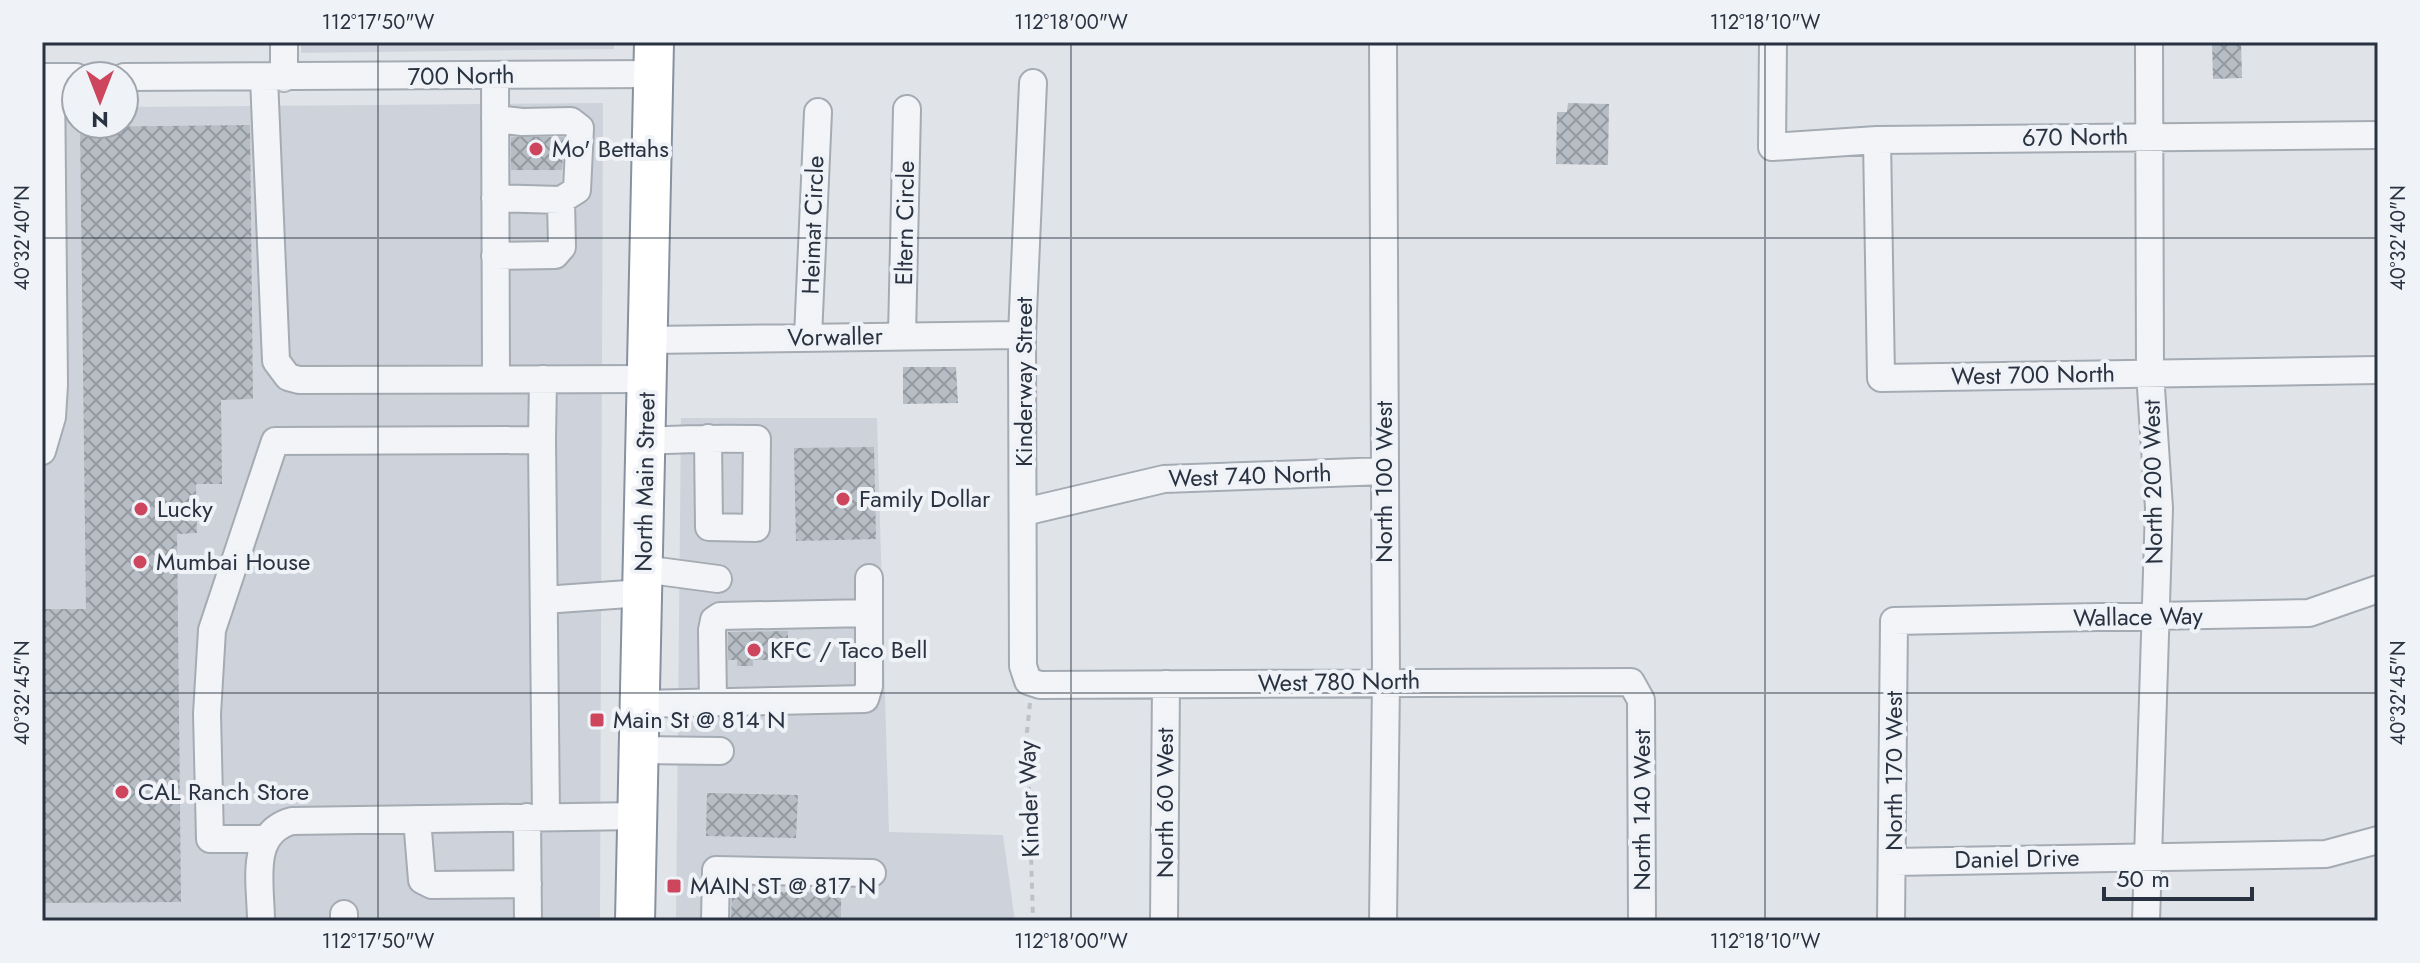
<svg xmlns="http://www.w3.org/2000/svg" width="2420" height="963" font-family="Jost,sans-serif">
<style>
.built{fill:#ced3db}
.building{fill:url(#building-cross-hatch)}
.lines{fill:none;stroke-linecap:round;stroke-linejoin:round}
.minor-casing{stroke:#a5abb3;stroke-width:30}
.highway-casing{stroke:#87919f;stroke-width:42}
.path{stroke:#bec2c7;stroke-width:4;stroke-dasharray:6 6;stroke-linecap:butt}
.minor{stroke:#f3f4f7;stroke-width:26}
.highway{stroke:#fff;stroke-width:38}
.ticks{fill:none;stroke:#293240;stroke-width:2;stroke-opacity:0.45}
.poi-dot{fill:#cd465d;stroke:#eff2f6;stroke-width:3}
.labels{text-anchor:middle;stroke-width:8;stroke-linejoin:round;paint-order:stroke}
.street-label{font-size:24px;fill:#293240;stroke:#eff2f6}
.poi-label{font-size:24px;fill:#293240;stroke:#eff2f6;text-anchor:start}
.neatline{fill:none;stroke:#293240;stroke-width:3}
.ticks-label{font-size:20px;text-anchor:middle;fill:#293240}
</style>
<defs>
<pattern id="building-cross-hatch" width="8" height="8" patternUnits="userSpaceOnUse" patternTransform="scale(2)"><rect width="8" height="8" fill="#b7bdc5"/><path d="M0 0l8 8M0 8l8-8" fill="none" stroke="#959aa1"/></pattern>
</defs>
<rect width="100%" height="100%" fill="#e0e4e9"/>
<!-- built -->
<path class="built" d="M301,42H614V49L301,53Z
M603,103L600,921H42V108L76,107V124H124V107Z
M681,418H877L889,832L1003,835L1015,921H676Z"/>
<!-- building -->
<path class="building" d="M2212,42H2241L2242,78L2213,79Z
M1568,103L1609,104L1608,165L1556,164L1557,112H1567Z
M250,125L253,399L221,400L222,484H196L197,533L177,534L181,902L42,903V609H86L80,127Z
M511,137H564L562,170H511Z
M903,367H956L958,403L903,404Z
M874,447L876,539L796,541L794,448Z
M788,631V641H774V660H753V666H737V660H728V632Z
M707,793L798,795L796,838L706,836Z
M732,891L841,893V921H731Z"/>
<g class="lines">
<!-- minor casing -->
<g class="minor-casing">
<path id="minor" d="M1773,42L1772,147L1877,140L2378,135
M495,76L496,379
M42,77H76
M124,77L653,74
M264,78L276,361L288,377L299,380L647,379
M284,78V42
M1033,83L1022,335L1023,666L1028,681L1040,685L1631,682L1641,700L1642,921
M495,119L522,122L571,121L580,128L577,190L561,200L495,198
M1877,140L1881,378L2378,370
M495,256L555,255L562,247L561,200
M902,336L907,109
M808,337L818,112
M648,340L1022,335
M542,440L543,379
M646,441C683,439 719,438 757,439L756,528L709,527L708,438
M42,451L52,417L54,385L51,77
M1024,512L1164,479L1384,471
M643,569L718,579
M544,600L642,593
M713,703L712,630L714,620L720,616L869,613
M639,704L865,699L869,686V578
M639,750L720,751
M527,817L528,921
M417,819L422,880L432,885L528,884
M264,839H210L207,714L212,630L275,441L542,440L546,817
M1893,862L2326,854L2378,840
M261,921C261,884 248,833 292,821L638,816
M344,921V914
M715,921L716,870L872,873
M1164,921L1166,684
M1383,921L1386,682L1383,42
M1891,921L1894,621L2309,613L2378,589
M2146,921L2159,508L2150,373L2149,42"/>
</g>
<!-- highway casing -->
<g class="highway-casing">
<path id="highway" d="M635,921L654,42"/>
</g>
<!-- path -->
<path class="path" d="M1030,703L1027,732L1033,918"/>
<!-- minor -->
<use href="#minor" class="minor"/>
<!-- highway -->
<use href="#highway" class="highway"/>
</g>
<!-- ticks -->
<path class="ticks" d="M378,42V921M1071,42V921M1765,42V921M42,238H2378M42,693H2378"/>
<!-- markers -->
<g class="poi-dot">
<circle cx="536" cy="149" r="8"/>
<circle cx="843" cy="499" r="8"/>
<circle cx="141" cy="509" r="8"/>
<circle cx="140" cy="562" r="8"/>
<circle cx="754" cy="650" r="8"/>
<rect x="589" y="712" width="16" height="16" rx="4"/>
<circle cx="122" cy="792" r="8"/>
<rect x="666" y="878" width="16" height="16" rx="4"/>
</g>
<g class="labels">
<!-- street labels -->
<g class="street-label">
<text transform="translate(461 76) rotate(-1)" y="8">700 North</text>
<text transform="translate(2075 137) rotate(-1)" y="8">670 North</text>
<text transform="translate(905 223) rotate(-89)" y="8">Eltern Circle</text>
<text transform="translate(813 225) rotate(-88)" y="8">Heimat Circle</text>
<text transform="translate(835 337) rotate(-1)" y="8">Vorwaller</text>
<text transform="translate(2033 375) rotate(-1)" y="8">West 700 North</text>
<text transform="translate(1024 382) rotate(-90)" y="8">Kinderway Street</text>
<text transform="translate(1250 476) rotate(-2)" y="8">West 740 North</text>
<text transform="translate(645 482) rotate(-89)" y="8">North Main Street</text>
<text transform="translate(1384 482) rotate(-90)" y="8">North 100 West</text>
<text transform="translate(2153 482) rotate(-91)" y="8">North 200 West</text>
<text transform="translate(2138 617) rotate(-1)" y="8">Wallace Way</text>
<text transform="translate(1339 682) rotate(-1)" y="8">West 780 North</text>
<text transform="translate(1894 771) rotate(-90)" y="8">North 170 West</text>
<text transform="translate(1029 799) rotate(-92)" y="8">Kinder Way</text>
<text transform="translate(1165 803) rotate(-90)" y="8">North 60 West</text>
<text transform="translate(1642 810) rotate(-90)" y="8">North 140 West</text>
<text transform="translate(2017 859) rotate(-1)" y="8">Daniel Drive</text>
</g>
<!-- poi labels -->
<g class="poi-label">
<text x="552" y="157">Mo' Bettahs</text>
<text x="859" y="507">Family Dollar</text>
<text x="157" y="517">Lucky</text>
<text x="156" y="570">Mumbai House</text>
<text x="770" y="658">KFC / Taco Bell</text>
<text x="613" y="728">Main St @ 814 N</text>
<text x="138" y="800">CAL Ranch Store</text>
<text x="690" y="894">MAIN ST @ 817 N</text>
</g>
</g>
<!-- border -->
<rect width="2420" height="963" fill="none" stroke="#eff2f6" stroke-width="88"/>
<!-- north arrow -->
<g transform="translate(100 100) rotate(180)"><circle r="38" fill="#eff2f6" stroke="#a0a5ad" stroke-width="2"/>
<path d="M0-6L14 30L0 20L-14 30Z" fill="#cd465d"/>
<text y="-12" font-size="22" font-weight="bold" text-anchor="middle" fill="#293240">N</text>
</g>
<!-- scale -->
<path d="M2104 887v12h148v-12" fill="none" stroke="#293240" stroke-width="4"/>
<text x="2116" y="887" font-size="24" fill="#293240" stroke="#eff2f6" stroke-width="6" paint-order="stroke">50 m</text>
<rect x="44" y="44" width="2332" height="875" class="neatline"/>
<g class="ticks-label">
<text x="378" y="29">112°17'50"W</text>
<text x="1071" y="29">112°18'00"W</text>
<text x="1765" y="29">112°18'10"W</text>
<text transform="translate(2398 238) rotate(-90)" y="7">40°32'40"N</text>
<text transform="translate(22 238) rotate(-90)" y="7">40°32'40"N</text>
<text transform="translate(2398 693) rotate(-90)" y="7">40°32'45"N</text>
<text transform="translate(22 693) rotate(-90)" y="7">40°32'45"N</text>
<text x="378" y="948">112°17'50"W</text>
<text x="1071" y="948">112°18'00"W</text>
<text x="1765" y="948">112°18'10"W</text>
</g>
</svg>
